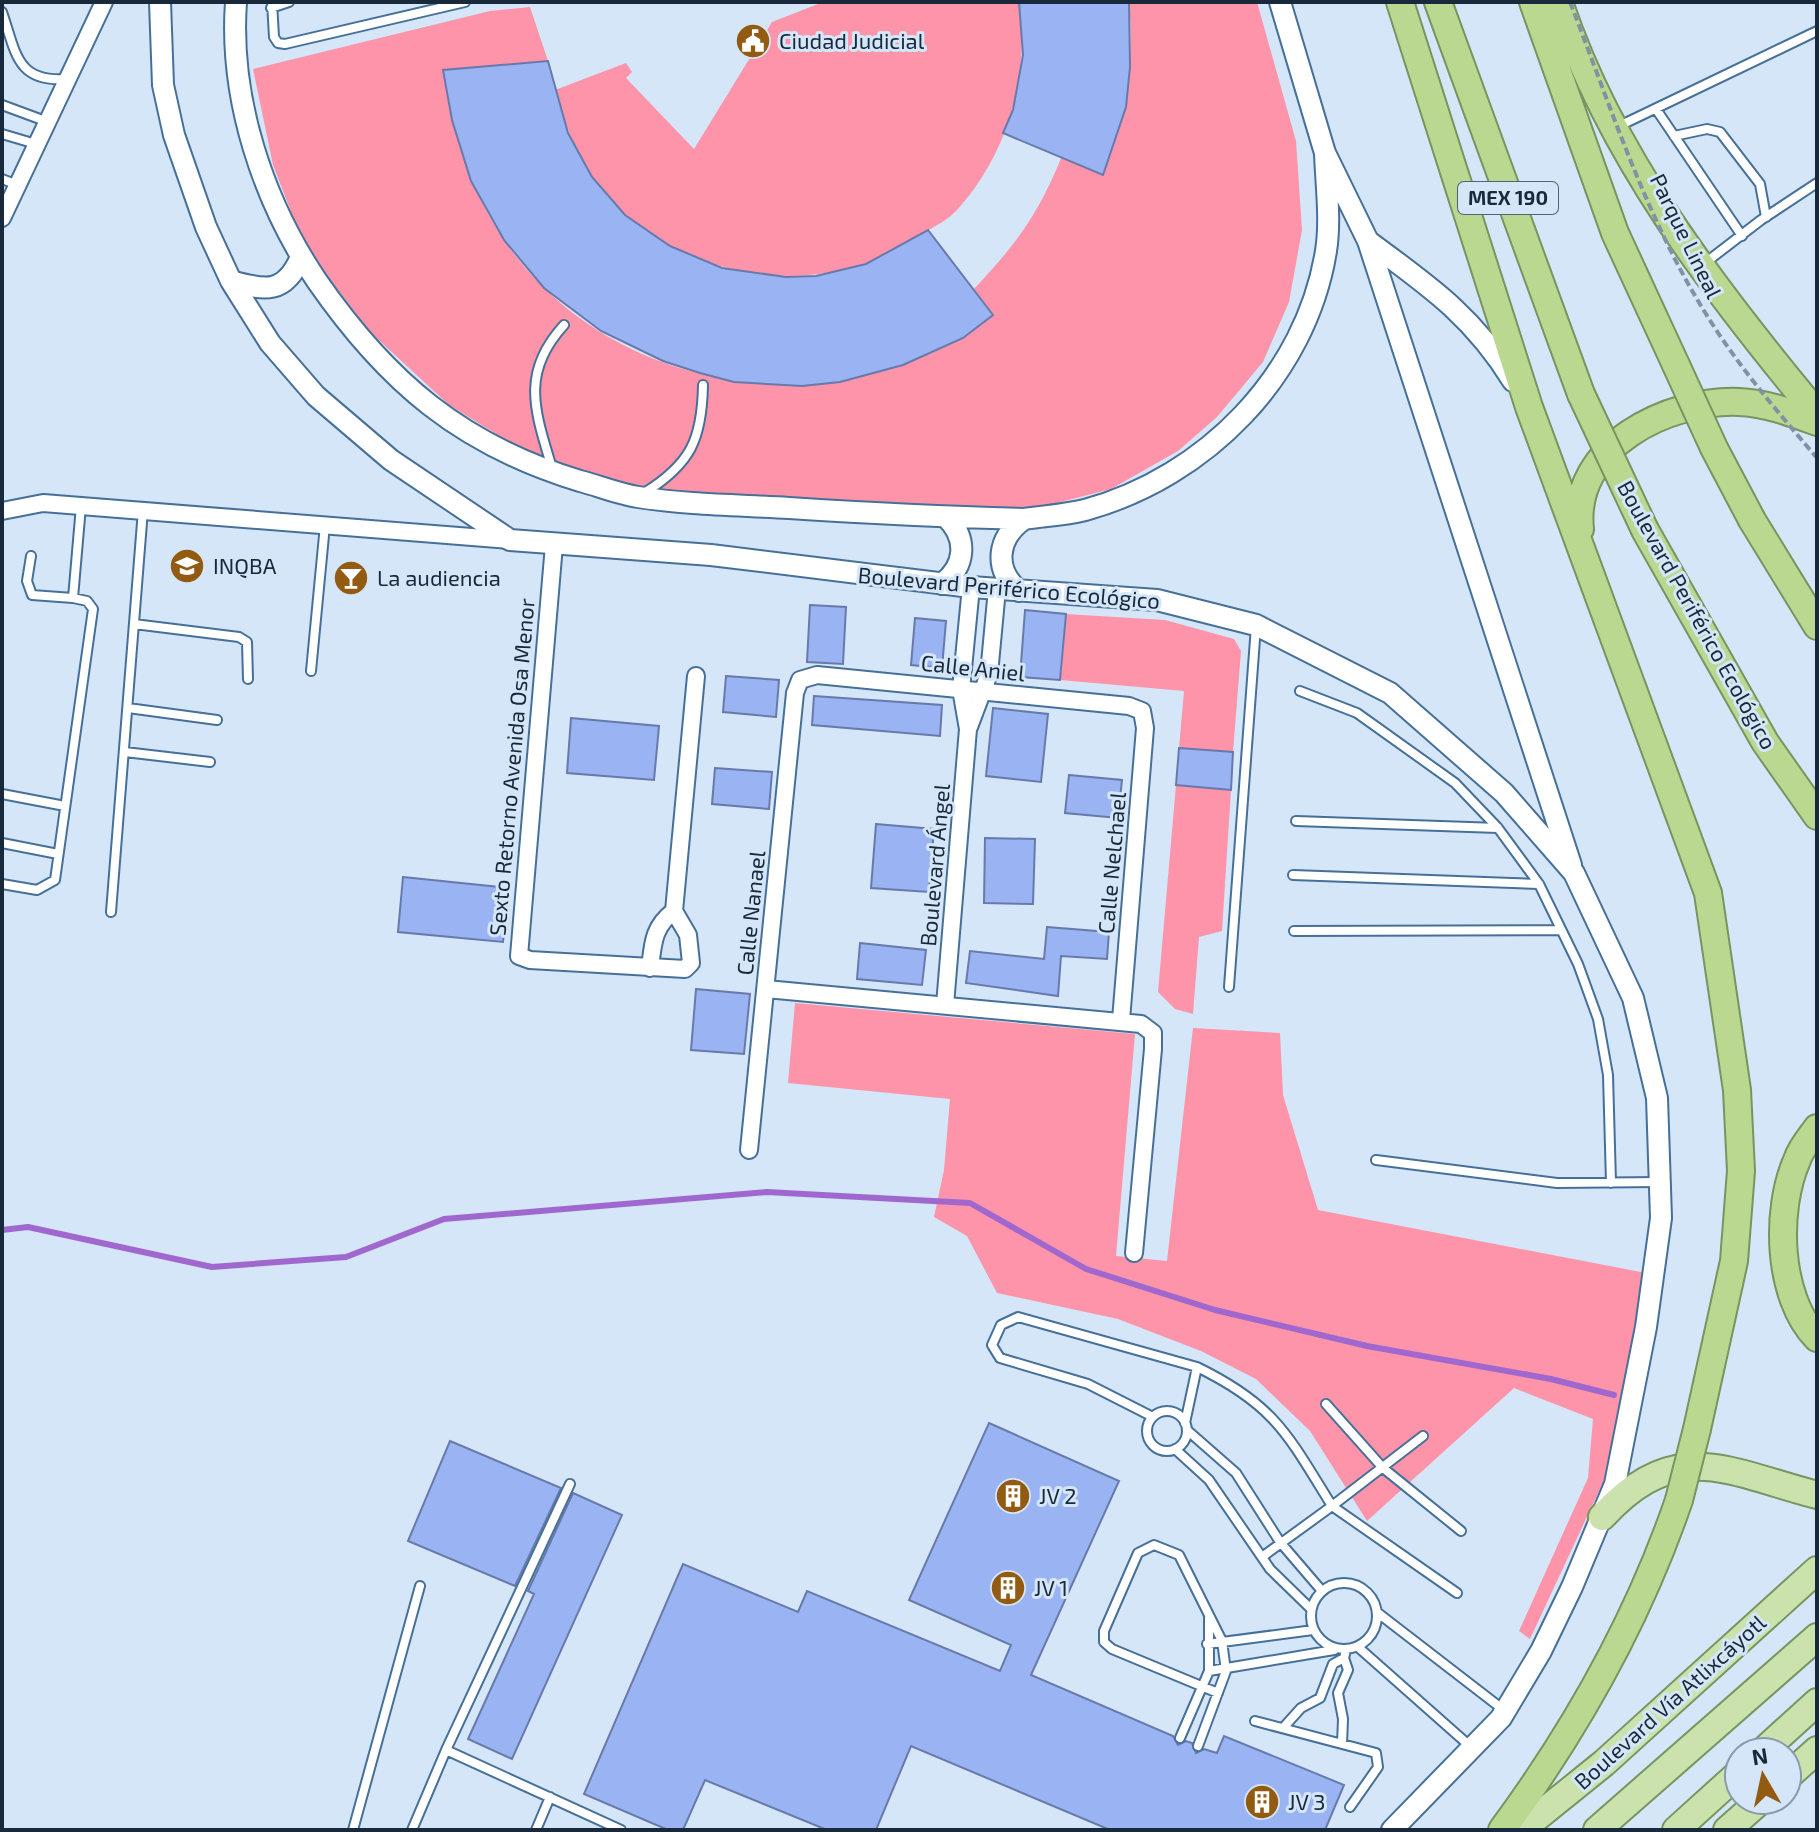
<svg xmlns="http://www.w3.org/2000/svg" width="1819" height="1832" font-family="'Exo 2',sans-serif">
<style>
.green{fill:#fd94a9}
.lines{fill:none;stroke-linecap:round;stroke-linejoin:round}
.stream{stroke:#a068ce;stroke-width:6}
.building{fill:#9ab3f2;stroke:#677aab;stroke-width:2}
.service-casing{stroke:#467098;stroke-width:12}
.minor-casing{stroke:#467098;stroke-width:20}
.tertiary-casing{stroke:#467098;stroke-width:24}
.primary-casing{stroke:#769560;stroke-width:30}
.trunk-casing{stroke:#769560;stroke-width:30}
.service{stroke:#fff;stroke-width:8}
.minor{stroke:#fff;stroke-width:16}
.tertiary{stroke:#fff;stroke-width:20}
.primary{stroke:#cbe2ac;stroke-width:26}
.trunk{stroke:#bad890;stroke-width:26}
.trunk-bridge-casing{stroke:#769560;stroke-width:30;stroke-linecap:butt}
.path-bridge{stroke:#8092a3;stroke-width:4;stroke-dasharray:8 4;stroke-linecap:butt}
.trunk-bridge{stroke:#bad890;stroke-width:26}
.labels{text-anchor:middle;stroke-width:6;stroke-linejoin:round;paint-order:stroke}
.shield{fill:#d4e6f8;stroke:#506273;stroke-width:2}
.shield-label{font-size:20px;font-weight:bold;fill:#17293a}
.poi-label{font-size:22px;fill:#17293a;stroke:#d4e6f8;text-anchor:start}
.street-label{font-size:22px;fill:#17293a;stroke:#d4e6f8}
</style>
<rect width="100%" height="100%" fill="#d4e6f8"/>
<!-- green -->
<path class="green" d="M823,2H1019C1030,75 1008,154 957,210C948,220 933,227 922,234C853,282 769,288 692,256C652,239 613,211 590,174C573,148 564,120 555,90L626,63L632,72L626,78L694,149L772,22Z
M1129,2H1257L1296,141L1302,230L1289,302L1263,362L1217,417L1178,451L1111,489L1026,511L847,505L669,492L582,475L519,448L449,405L369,331L304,245L273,165L253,69L490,11L530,7L548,61L443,71C456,135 467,185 504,240C612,399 844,429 993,315L974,289C1017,243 1038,215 1062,156L1103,174C1124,112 1135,68 1129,2Z
M1066,614L1165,620L1234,639L1241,651L1233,752L1179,748L1184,691L1060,680Z
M1176,785L1231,790L1222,931L1199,937L1193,1014L1175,1009L1158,992Z
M795,1003L1135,1034L1116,1256L1167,1261L1193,1028L1280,1033L1283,1095L1318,1210L1646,1273L1639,1324L1606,1476L1530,1639L1519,1631L1588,1478L1593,1419L1514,1388L1367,1521L1310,1431L1256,1379L1201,1351L1118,1319L997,1293L967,1236L934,1217L944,1170L950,1099L788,1083Z"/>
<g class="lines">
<!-- stream -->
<path class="stream" d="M2,1230L28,1227L212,1267L346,1257L444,1219L767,1192L970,1203L1086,1269L1215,1310L1367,1346L1551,1379L1614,1395"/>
</g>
<!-- building -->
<path class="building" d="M1019,2H1129L1130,67L1126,107L1103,175L1003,133L1013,110L1023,55Z
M548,61L568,133L592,177L625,215L670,246L722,268L786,277L816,276L866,264L928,230L993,315L963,338L903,365L840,382L802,386L734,382L700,373L663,361L601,331L544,288L504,240L471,181L452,120L443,70Z
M810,605L846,607L843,664L807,662Z
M1025,610L1066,614L1060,680L1020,677Z
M915,618L946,621L942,668L911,665Z
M726,676L779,680L776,717L723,712Z
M814,696L942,705L940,736L812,725Z
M993,708L1048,714L1041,782L986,776Z
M571,718L659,726L654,780L567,773Z
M1179,748L1233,752L1231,790L1176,785Z
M715,768L772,772L769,809L712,804Z
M1069,775L1122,780L1118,818L1065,813Z
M876,824L934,829L929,892L871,888Z
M985,838L1035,839L1033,904L984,903Z
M403,877L509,888L503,942L398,932Z
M1047,927L1109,932L1107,959L1061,956L1058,996L966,983L970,951L1044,959Z
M860,943L926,950L922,985L857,979Z
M696,989L750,994L744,1054L691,1050Z
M989,1423L1119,1481L1031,1675L1173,1736L1178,1745L1186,1741L1192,1743L1196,1753L1204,1749L1217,1753L1224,1736L1344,1785L1325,1830H1110L911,1746L876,1830H827L705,1780L683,1830H668L584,1794L683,1564L798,1612L807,1591L1000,1671L1011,1645L909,1600Z
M450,1441L561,1488L515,1586L408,1541Z
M573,1493L622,1515L512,1759L468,1739L534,1594L528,1591Z"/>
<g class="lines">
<!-- service casing -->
<g class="service-casing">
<path id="service" d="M272,2L274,37L278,43L285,44L465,2
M271,8L289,2
M2,12C16,52 16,83 67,79
M2,105L48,122
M1656,109L1742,236
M1617,127L1817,31
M2,134L36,144
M1674,136L1707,129L1720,132L1760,184L1766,217
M2,179L18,185
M1705,263L1761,220L1817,183
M552,468C535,411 520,373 564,325
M644,493C691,464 702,439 703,385
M31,556L27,581L32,595L73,598
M134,624L239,637L247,642L248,679
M311,671L325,525
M1300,691L1357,713L1455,783L1498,828L1539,884L1578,964L1598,1019L1608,1075L1611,1183
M128,708L217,720
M125,752L210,762
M2,794L65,806
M1296,821L1498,828
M2,843L58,854
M1293,875L1539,884
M2,884L37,890L55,880L93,609L87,601L73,598L81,506
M111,912L143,510
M1294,931L1561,930
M1229,987L1256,626
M1376,1160L1557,1183L1659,1182
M1326,1404L1383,1468L1461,1531
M1147 1431a20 20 0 1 1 40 0a20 20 0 1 1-40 0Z
M1153,1417L1088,1384L1000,1358L992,1345L1001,1325L1018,1317L1197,1367
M1185,1423L1197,1367C1275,1405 1288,1435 1332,1506L1262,1557
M1187,1430L1236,1473L1280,1542L1322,1591
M1423,1436L1332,1506L1457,1593
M1175,1449L1209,1480L1270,1569L1311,1609
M570,1484L446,1750L621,1830
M1311 1616a33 33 0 1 1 66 0a33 33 0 1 1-66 0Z
M1378,1613L1505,1711
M1207,1644L1313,1630
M1358,1647L1471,1747
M1209,1671L1334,1650
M1255,1721L1376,1753L1378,1767L1350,1807
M1283,1728L1301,1708L1320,1698L1333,1664L1344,1658
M1180,1738L1209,1671V1617
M1342,1744L1343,1719L1338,1693L1348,1670L1344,1658L1346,1650
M1198,1746L1226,1671L1222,1641L1179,1555L1154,1545L1138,1553L1104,1631V1642L1112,1649L1218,1693
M353,1830L420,1586
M412,1830L446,1750
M536,1830L550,1797"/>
</g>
<!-- minor casing -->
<g class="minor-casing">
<path id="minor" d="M2,218L104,2
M2,511L43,503L510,540
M554,545L519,956L530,960L685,969L691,963L688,935L674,911
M969,727L989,674L997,589
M650,968C653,943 653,927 674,911L696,676
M766,989L1141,1024L1153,1033V1049L1134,1253
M945,1005L968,729L961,689L971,587
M749,1150L795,693L800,680L817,675L1129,706L1142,711L1145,728L1121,1020"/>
</g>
<!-- tertiary casing -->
<g class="tertiary-casing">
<path id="tertiary" d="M160,2L163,85L174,135L206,227L231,281L270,343L316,396L391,460L510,540L711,555L971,587L1157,600L1256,625L1390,693L1504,793L1574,873L1633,998L1657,1098L1661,1218L1646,1327L1615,1484L1572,1587L1541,1651L1501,1718L1392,1830
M236,2C229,99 263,201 317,281C387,382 461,445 580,481C599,486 619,494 638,497C688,505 739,505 789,508C867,513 946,517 1024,519C1044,516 1065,515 1085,510C1206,477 1306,375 1326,251C1331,220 1326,184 1325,153
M1280,2L1325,153L1368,241L1571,865
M1368,241C1429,286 1473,316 1513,381
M231,281C266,291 285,294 301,257
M942,584C966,566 968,538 946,517
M1019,591C993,569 997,538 1024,519"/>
</g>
<!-- primary casing -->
<g class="primary-casing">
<path id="primary" d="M1602,1517C1676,1436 1728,1472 1817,1495
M1762,1752L1817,1702
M1787,1777L1817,1750
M1521,1830L1604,1763L1817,1570
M1597,1830L1817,1637
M1676,1830L1739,1773
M1727,1830L1761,1800"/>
</g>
<!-- trunk casing -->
<g class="trunk-casing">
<path id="trunk" d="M1400,2L1529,407L1708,893L1737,1090L1741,1171L1734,1261L1697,1429
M1438,2L1581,394
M1533,2L1615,233L1676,365
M1559,2C1610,156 1715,291 1817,414
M1752,520L1817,626
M1580,529C1571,446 1669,399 1739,402C1766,403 1792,413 1817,422
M1645,530L1765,742L1817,816
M1817,1128C1810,1138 1801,1148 1797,1160C1775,1210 1777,1297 1817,1338
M1502,1830C1577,1728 1638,1620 1679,1500"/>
</g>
<!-- service -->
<use href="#service" class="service"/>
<!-- minor -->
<use href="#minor" class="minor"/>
<!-- tertiary -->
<use href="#tertiary" class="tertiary"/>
<!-- primary -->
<use href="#primary" class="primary"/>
<!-- trunk -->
<use href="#trunk" class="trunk"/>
<!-- trunk-bridge casing -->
<g class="trunk-bridge-casing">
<path id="trunk-bridge" d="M1676,365L1714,448L1752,520
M1581,394L1645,530
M1679,1500L1697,1429"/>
</g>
<!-- path-bridge -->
<path class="path-bridge" d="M1570,2C1611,107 1646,218 1706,314C1738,366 1777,411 1817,458"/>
<!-- trunk-bridge -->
<use href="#trunk-bridge" class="trunk-bridge"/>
</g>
<!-- icons -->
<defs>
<g id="civic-disc" transform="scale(1.8)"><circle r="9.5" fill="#925b11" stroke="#d4e6f8"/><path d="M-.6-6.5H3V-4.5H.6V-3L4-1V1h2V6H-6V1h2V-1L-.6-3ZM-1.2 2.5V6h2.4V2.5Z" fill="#fff"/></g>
<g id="university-disc" transform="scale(1.8)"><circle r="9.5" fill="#925b11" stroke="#d4e6f8"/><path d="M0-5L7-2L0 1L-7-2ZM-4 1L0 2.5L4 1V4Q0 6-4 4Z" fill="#fff"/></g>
<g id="bar-disc" transform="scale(1.8)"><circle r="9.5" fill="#925b11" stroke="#d4e6f8"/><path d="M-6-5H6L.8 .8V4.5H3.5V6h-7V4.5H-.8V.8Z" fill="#fff"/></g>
<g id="building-disc" transform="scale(1.8)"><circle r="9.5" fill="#925b11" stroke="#d4e6f8"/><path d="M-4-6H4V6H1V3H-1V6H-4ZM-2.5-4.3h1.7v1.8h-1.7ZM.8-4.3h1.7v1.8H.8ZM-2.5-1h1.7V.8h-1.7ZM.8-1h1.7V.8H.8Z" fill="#fff"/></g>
</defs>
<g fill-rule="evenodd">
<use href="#civic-disc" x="753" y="41"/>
<use href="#university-disc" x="187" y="566"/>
<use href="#bar-disc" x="351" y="578"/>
<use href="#building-disc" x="1013" y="1496"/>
<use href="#building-disc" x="1008" y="1588"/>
<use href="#building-disc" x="1262" y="1802"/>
</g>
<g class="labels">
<!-- shield labels -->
<rect class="shield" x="1458" y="182" width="100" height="32" rx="6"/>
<g class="shield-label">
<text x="1508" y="205">MEX 190</text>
</g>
<!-- poi labels -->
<g class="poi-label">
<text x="779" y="49">Ciudad Judicial</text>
<text x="213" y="574">INQBA</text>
<text x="377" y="586">La audiencia</text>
<text x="1039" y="1504">JV 2</text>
<text x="1034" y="1596">JV 1</text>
<text x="1288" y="1810">JV 3</text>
</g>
<!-- street labels -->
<g class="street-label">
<text transform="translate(1686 236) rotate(64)" y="8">Parque Lineal</text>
<text transform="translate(1009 588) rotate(5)" y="8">Boulevard Periférico Ecológico</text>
<text transform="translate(1697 615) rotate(61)" y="8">Boulevard Periférico Ecológico</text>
<text transform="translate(973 668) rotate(6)" y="8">Calle Aniel</text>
<text transform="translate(512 767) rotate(-85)" y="8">Sexto Retorno Avenida Osa Menor</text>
<text transform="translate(1112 863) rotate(-85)" y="8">Calle Nelchael</text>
<text transform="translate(935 865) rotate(-85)" y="8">Boulevard Ángel</text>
<text transform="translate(751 913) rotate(-84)" y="8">Calle Nanael</text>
<text transform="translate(1670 1702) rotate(-42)" y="8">Boulevard Vía Atlixcáyotl</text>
</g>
</g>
<!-- border -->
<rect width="1819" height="1832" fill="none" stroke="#17293a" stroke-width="8"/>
<!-- north arrow -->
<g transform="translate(1763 1776) rotate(351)"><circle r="38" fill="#d4e6f8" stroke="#889aac" stroke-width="2"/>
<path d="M0-6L14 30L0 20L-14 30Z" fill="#925b11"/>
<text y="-12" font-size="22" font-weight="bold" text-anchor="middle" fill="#17293a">N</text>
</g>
</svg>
